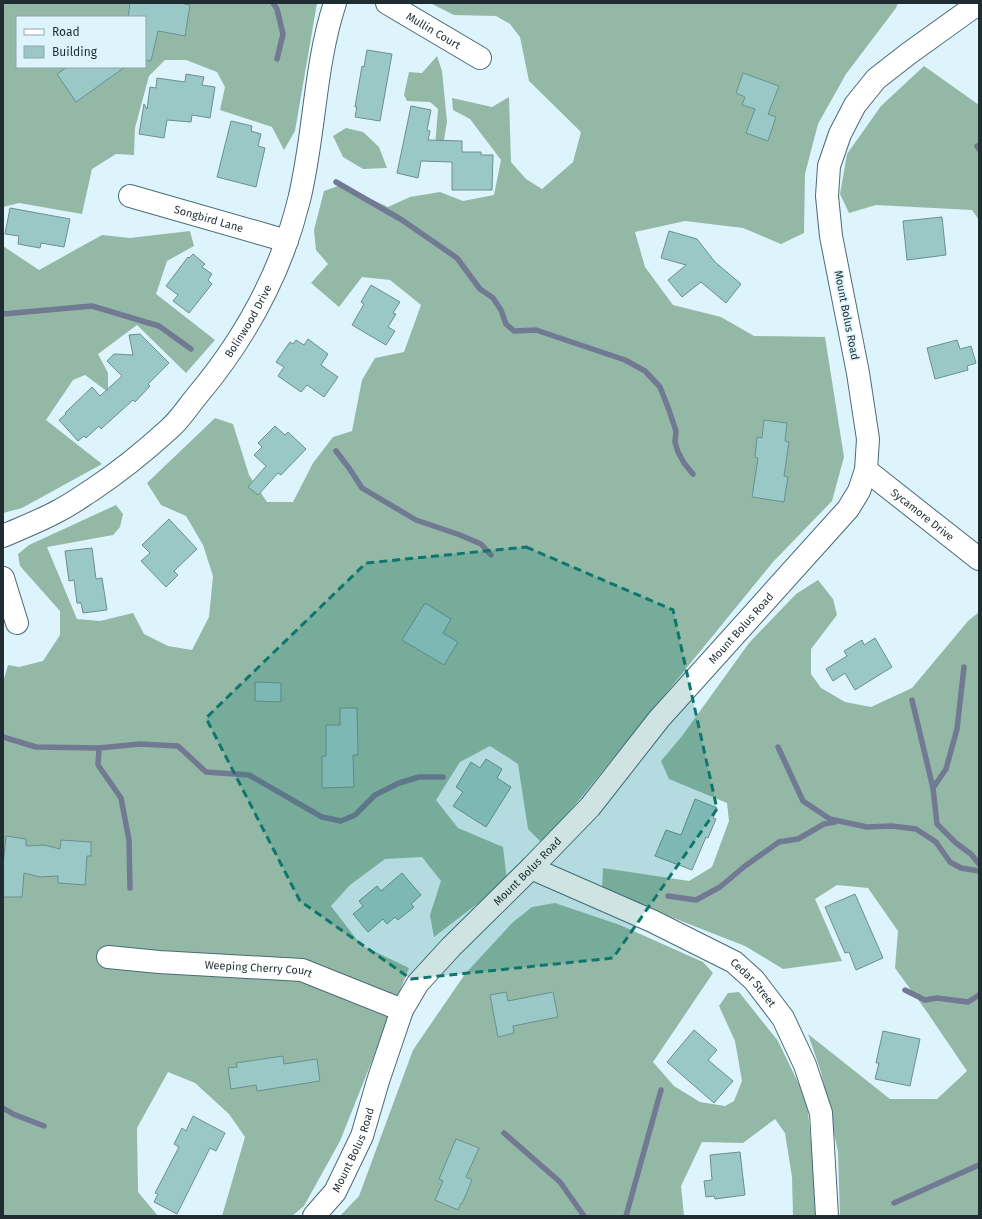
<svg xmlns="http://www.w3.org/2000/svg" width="982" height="1219" font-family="'Fira Sans',sans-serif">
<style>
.forest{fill:#93b9a6;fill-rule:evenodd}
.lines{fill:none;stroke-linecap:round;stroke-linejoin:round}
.stream{stroke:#727992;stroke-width:5.5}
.building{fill:#99c8c6;stroke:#6a908e}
.street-casing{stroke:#496a76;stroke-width:24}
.street{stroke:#fff;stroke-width:22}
.marked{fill:#0f766e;fill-opacity:0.2;stroke:#0f766e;stroke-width:3;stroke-dasharray:8 5;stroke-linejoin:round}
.labels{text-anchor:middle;stroke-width:3.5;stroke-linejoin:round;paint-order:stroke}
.street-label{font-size:11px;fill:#1f2d32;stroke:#def4fc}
</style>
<rect width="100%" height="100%" fill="#def4fc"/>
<!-- forest -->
<path class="forest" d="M3,3H317L295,131L284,150L272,127L220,110L225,87L217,72L186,60H165L149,76L135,128L134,155L116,154L92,169L82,214L19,203L3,207ZM17,17H145V67H17Z
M430,3H898L896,8L846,74L818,124L805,174L804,233L781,244L743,228L685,221L635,232L645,267L673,305L721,317L754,336L825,337L844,457L832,501L773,562L543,844L528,829L518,764L490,746L460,762L436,800L458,828L503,847L507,881L434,937L430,915L441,881L422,857L385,859L350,885L331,906L361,945L409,968L340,1141L304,1206L292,1216H222L245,1137L229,1114L195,1083L168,1072L137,1128L138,1192L158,1216H3V682L8,665L19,667L43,661L60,635V611L20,566L18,554L29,545L116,505L123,514L120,527L113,535L47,547L77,619L100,621L133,613L144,634L168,646L192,650L209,617L213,576L203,545L186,516L161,505L147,483L215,418L233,424L249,475L267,502H293L313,463L333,437L352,431L362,380L375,358L404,352L421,305L390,280L362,277L339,307L311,283L328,264L316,250L314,230L324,191L341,185L388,207L410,197L440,192L463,201L494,195L501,160L470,119L453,110L452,98L492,107L509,97L511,162L526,179L542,189L573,162L581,132L529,81L520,37L510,24L496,16L454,15Z
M437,56L442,71L447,122L443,146L435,147L438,109L430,102L407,101L404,95L409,72L422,73Z
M924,66L979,105V220L972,210L876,205L849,213L840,194L847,154L881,106Z
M346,128L363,132L379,147L387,168L363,169L343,157L333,136Z
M190,231L194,246L167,261L156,294L215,340L186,373L137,325L98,354L108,373V392L85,375L73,380L46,420L102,464L22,508L3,513V246L39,270L102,235L130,238Z
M818,580L833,599L837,615L811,649V674L821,688L845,702L871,707L912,688L968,621L979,612V1216H840L838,1152L821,1072L808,1034L890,1099H937L967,1071L927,1012L895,968L898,931L868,888L837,885L815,899L842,961L783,969L745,946L602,890L603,868L689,881L712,867L729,821L727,803L669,779L661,761L682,736L749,643L796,594Z
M555,903L620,925L703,962L713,973L653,1062L674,1086L700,1102L725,1106L734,1101L742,1081L735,1041L719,1006L728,993L739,992L778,1041L807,1101L818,1216H793L792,1177L785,1133L775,1119L743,1143L702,1142L681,1186L684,1216H340L359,1196L413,1050L465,974L512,923L532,907Z"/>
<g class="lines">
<!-- stream -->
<path class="stream" d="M273,3L277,9L283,34L277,59
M977,146L979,149
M336,182L402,220L457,258L480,289L493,298L501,310L506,324L514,331L536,330L625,360L645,371L660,387L669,410L676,431L675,442L678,452L684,463L693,474
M3,314L92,306L159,326L191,349
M336,451L349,468L362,488L416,520L460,535L481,544L491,555
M964,667L957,729L946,769L933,788L937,824L956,843L971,854L979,864
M912,700L933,788
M3,737L36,747L99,748L140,744L178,746L206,772L249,775L322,817L341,821L355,815L375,795L399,783L419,777H443
M778,747L803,801L830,819L867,827L892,826L916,829L936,842L950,862L961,868L979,871
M99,748L98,765L121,798L129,840L130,888
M668,896L696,900L720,887L745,866L779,842L798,839L824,824L835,822
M905,990L925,1000L937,998L968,1002L979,995
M3,1108L13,1114L44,1126
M504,1133L560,1182L584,1216
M894,1203L979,1165
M626,1216L661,1090"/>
</g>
<!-- building -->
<path class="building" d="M130,3H180L190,5L185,36L158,31L151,61L145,60V17H128Z
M367,50L392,54L380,121L355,117L357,107H355L362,66L364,67Z
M67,67H125L76,102L57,74Z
M743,73L779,86L768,114L776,117L768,141L746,133L755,109L742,105L745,97L736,93Z
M186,74L204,77L202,85L215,87L210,118L192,115L191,122L167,120L164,138L139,134L144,104L147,109L150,87L156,88L157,78L185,82Z
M411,106L431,110L427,130L430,131L428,140L462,141V152H481V155H493L492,190H452V162L421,161L418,178L397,173Z
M231,121L252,126L251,131L261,134L258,146L265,148L256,187L217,177Z
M10,208L70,219L64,247L41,243L40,248L18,244L19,236L5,234Z
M942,217L946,255L907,260L903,221Z
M669,231L697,239L715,262L741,284L726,303L701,282L682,297L668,280L686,265L661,258Z
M193,254L205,264L202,267L212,274L208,280L212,284L189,313L173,301L178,295L166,286L188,257L189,258Z
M371,285L400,302L393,313L396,314L388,327L395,331L386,345L352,325L364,304L361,302Z
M140,334L169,363L148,384L150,386L135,402L133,400L101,429L99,426L86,438L84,436L78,441L59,420L66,414L65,413L92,387L100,396L122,376L107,361L114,354L133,355L129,335Z
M308,339L328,354L321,365L338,377L324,397L307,385L301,392L278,376L284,367L276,362L290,342L293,344L296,340L304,345Z
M957,340L960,349L971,346L976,363L967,366L968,370L935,379L927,348Z
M764,420L787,423L785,441L789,442L784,476L788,477L784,502L752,497L758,458L755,457L757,437L762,438Z
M275,426L285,435L288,432L306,449L281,475L278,473L258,495L248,487L266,466L254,455L262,447L258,443Z
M169,519L197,549L174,571L178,575L166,587L141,561L150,553L142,545Z
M92,548L96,579L102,578L107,610L83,613L81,603H77L74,580L69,581L65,551Z
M425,603L451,619L443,633L458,642L444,665L402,640Z
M875,638L892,667L855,690L845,673L833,681L826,669L847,656L844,651L862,640L864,645Z
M255,682L281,683V702L255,701Z
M340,708H357L358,755H353L354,787L322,788V756H326V725H340Z
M486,759L502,769L497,778L511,787L486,827L453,806L463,792L456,787L471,762L480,768Z
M695,799L717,808L713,818L716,819L708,838L706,837L692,870L655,856L666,830L681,835Z
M6,836L26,839V846L44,845L60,849L61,840L91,842V856H87L85,885L58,883V876L40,877L24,873L22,897H3V866Z
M402,873L421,895L411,904L414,907L398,920L395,917L387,924L383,919L368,932L353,914L363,906L359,901L377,886L381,891Z
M855,894L883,958L856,970L849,952L845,953L825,907Z
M506,992L508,1001L553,992L558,1017L513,1026L514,1033L498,1037L490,995Z
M694,1030L717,1050L708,1060L733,1081L714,1103L667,1062Z
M883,1031L920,1039L910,1086L875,1079L879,1063H876Z
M283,1056L284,1064L317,1059L320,1081L257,1091L256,1085L231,1089L228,1068L237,1067L236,1063Z
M193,1116L225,1133L216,1151L210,1148L177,1214L154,1202L158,1194L155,1193L179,1147L174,1144L182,1128L186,1131Z
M456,1139L479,1148L466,1177L472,1180L462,1204L461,1203L458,1210L435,1200L443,1181L439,1179Z
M740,1152L745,1195L715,1199L714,1196L706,1197L704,1181L712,1180L710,1155Z"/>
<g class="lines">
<!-- street casing -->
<g class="street-casing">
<g id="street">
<path id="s1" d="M387,3L480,58"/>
<path id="s2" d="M130,196L287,241"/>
<path id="s3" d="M866,470L979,559"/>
<path id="s4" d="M3,536C21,528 40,521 58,511C70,505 81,497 92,490C119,472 144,452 168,430C179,421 187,408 196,397C244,340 281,273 299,200C315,135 314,67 335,3"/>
<path d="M3,578L17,623"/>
<path id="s5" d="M531,868L652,921L734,962L754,980L783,1018L805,1065L821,1113L827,1216"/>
<path id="s6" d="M108,957L159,962L302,970L402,1010"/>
<path id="s7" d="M314,1216L335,1192L362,1136L378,1081L402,1010L418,983L451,947L531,868L590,807L659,719L848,509L859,491L866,470L868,439L858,373L831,236L827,196L829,166L840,134L855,105L876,79L908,54L979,3"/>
</g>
</g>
<!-- street -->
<use href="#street" class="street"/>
</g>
<!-- marked area -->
<path class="marked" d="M526,547L673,610L717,809L613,958L411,979L300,901L206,718L366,563Z"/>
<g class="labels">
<!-- street labels -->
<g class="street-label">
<text dy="4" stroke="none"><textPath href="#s1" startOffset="54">Mullin Court</textPath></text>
<text dy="4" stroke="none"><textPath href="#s2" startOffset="82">Songbird Lane</textPath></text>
<text transform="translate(847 315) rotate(79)" y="4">Mount Bolus Road</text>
<text dy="4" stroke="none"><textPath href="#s4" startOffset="333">Bolinwood Drive</textPath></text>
<text dy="4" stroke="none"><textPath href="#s3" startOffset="72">Sycamore Drive</textPath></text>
<text dy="4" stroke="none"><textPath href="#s7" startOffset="738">Mount Bolus Road</textPath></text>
<text dy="4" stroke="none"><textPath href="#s7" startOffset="414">Mount Bolus Road</textPath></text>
<text dy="4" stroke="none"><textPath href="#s6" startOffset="151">Weeping Cherry Court</textPath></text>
<text dy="4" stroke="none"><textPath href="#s5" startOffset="252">Cedar Street</textPath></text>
<text dy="4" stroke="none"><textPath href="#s7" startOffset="78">Mount Bolus Road</textPath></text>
</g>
</g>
<!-- border -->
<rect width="982" height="1219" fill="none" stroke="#1f2d32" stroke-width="8"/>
<!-- legend -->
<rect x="16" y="16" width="130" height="52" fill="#def4fc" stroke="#92a4ab"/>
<rect x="24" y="29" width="20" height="6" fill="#ffffff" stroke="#92a4ab"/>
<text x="52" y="36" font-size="12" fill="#1f2d32">Road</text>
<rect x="24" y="46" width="20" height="12" fill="#99c8c6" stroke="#92a4ab"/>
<text x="52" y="56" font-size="12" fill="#1f2d32">Building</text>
</svg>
